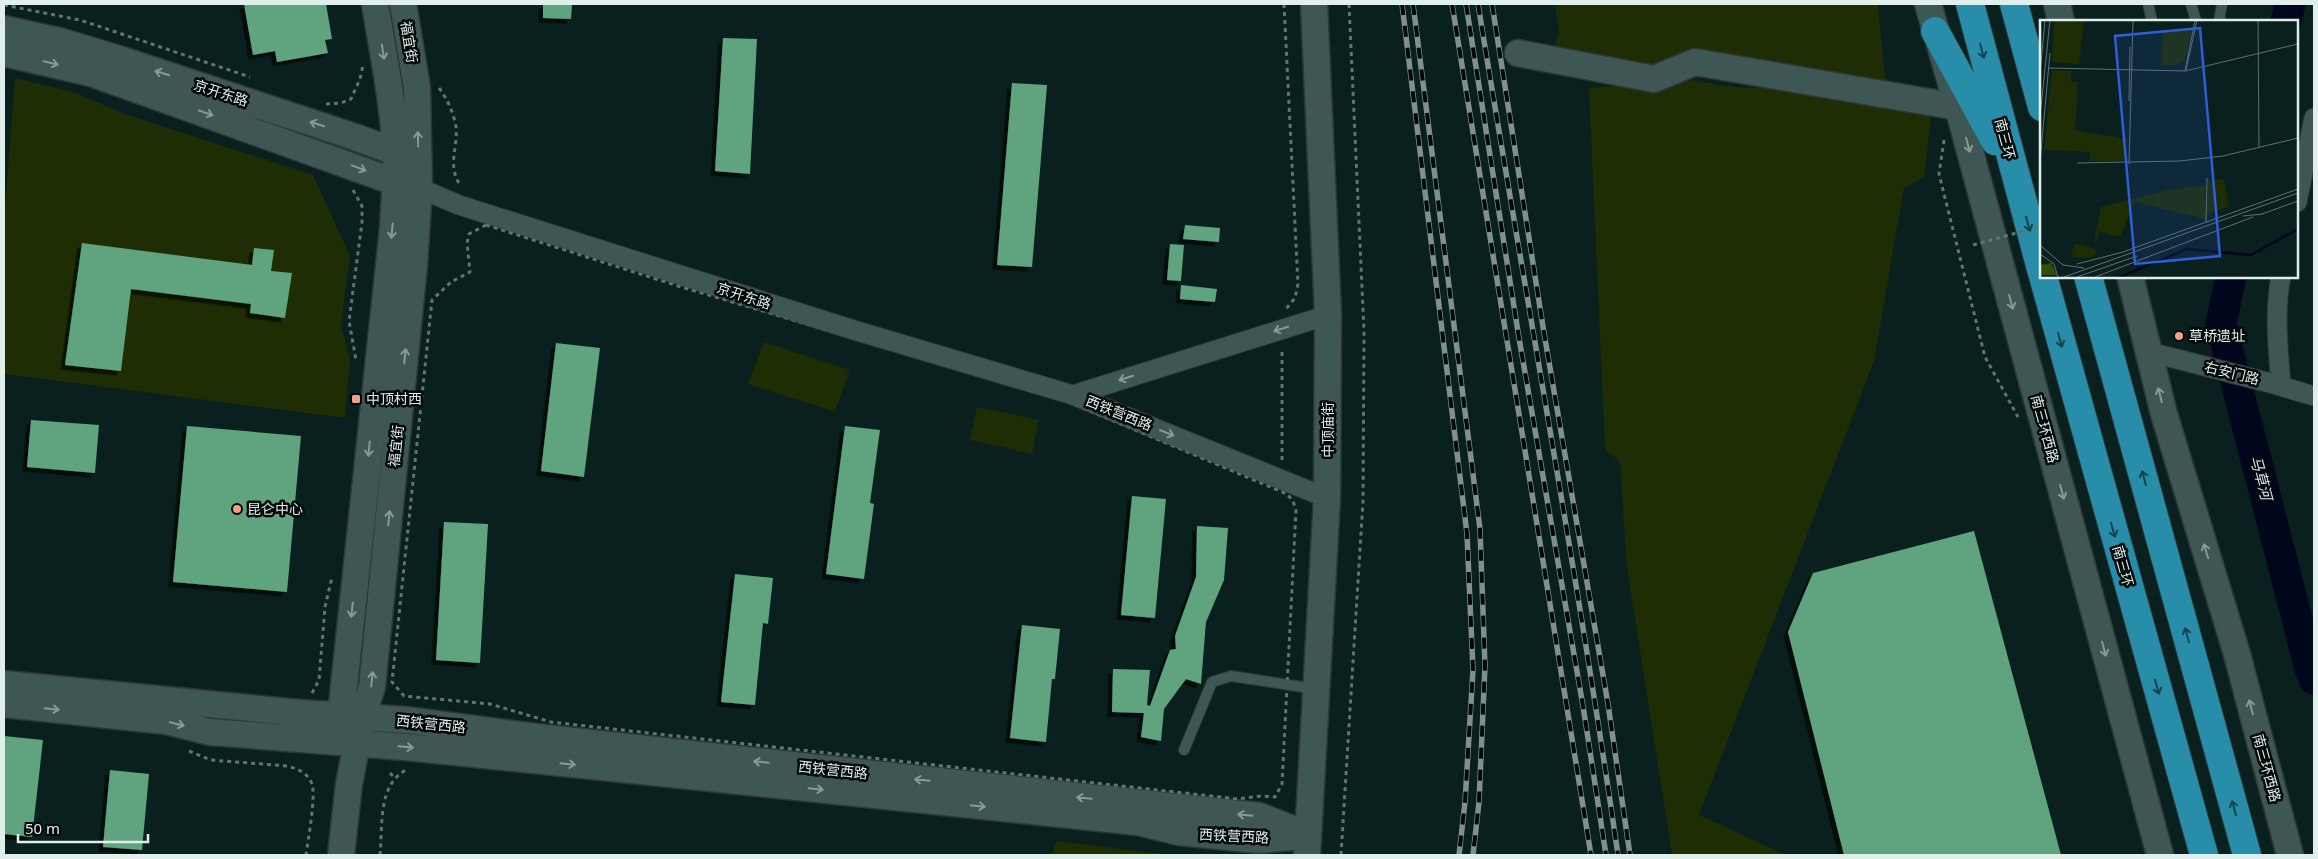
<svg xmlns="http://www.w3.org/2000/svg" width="2318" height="859" font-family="'Noto Sans','Noto Sans SC',sans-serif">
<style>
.green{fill:#1e2d04}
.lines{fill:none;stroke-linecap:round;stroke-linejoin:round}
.river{stroke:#00071d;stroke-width:31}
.building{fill:#5fa47e;filter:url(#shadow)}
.lane-casing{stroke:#2d3836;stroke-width:12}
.street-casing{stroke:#2d3836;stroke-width:21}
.secondary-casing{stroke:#2d3836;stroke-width:29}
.highway-casing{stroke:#2d3836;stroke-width:30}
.path{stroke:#607472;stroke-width:3;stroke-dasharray:4 4;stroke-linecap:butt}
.lane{stroke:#3e5654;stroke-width:10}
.street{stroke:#3e5654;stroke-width:19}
.secondary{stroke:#3e5654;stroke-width:26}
.highway{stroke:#278da9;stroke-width:28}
.rail-casing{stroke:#7f918f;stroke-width:5.5}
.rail{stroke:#020808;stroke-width:4;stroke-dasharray:11;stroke-linecap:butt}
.street-bridge-casing{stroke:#2d3836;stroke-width:21;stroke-linecap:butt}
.path-bridge{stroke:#607472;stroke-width:3;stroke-dasharray:4 4;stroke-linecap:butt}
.street-bridge{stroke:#3e5654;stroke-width:19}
.oneway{stroke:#134450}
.oneway2{stroke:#879a98}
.poi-dot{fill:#f49e89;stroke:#020808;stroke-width:2}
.labels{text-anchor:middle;stroke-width:5;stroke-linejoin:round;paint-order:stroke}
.street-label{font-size:14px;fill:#e0eeec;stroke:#020808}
.poi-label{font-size:14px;fill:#e0eeec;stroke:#020808;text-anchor:start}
.water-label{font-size:15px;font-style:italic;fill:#d6e3f1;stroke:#020808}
.inset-river{fill:none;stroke:#00071d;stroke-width:2.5}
.inset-road{fill:none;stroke:#5f7271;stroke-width:1}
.view{fill:#305eda;fill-opacity:0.15;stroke:#305eda;stroke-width:2.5}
.inset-edge{fill:none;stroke:#e0eeec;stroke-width:2.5}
</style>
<defs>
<filter id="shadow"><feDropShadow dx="-4.5" dy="4.5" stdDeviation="0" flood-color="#0009"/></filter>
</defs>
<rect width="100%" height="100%" fill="#09201f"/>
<!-- green -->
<path class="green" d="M1555,4H1878L1886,86L1651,73L1552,54L1559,32Z
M15,78L76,93L125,114L313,175L350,256L341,325L350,361L345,418L4,374V223Z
M1689,80L1734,87L1783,89L1932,109L1924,177L1904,188L1874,361L1699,815L1786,855H1672L1627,568L1620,462L1605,449L1589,88Z
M764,342L850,370L835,412L748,384Z
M977,407L1039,420L1032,454L970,440Z
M1056,841L1171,855H1052Z"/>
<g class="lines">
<!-- river -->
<path class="river" d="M2286,21L2290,4
M2231,276L2221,324L2310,669L2314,679"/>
</g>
<!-- building -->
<path class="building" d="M244,4H326L332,39L325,40L328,53L277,62L275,51L253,55Z
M543,4H572L571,19L543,18Z
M723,38L757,39L750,174L715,171Z
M1012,83L1047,85L1032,267L997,265Z
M1185,225L1220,228L1219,242L1183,239Z
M82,243L252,265L254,248L274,250L271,271L292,273L285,318L250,313L251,304L131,289L121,371L65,365Z
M1170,244L1184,245L1181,281L1167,280Z
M1181,285L1217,289L1215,302L1180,299Z
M556,343L600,348L584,477L541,471Z
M31,420L99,425L95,473L27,467Z
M187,426L301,436L287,592L173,582Z
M845,426L880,430L870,503L874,504L864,579L826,574Z
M1132,496L1166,499L1155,618L1121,615Z
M444,522L488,524L480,663L436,660Z
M1197,526L1228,528L1224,580L1206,622L1201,684L1186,679L1164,709L1161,741L1141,737L1144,713L1112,712L1113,669L1150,670L1147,705L1150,706L1170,650L1176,649L1175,636L1196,577Z
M1974,531L2061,855H1844L1788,632L1813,573Z
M735,574L773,578L768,624L763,623L755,705L721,702Z
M1022,625L1060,629L1055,679H1052L1046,742L1010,738Z
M4,736L43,740L32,837L4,834Z
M110,770L149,774L142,850L103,847Z"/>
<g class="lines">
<!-- lane casing -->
<g class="lane-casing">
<path id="lane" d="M2148,4L2152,21
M2191,4L2196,21
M2219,21L2222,4
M1184,750L1212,682L1231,676L1316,689"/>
</g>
<!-- street casing -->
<g class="street-casing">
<path id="street" d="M419,188L459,205L857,331L1073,395L1327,498
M2297,202L2314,118
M2149,352L2181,360
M2270,383L2314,396
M2281,386C2278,349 2274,312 2281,276
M1073,395L1328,315"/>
</g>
<!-- secondary casing -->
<g class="secondary-casing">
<path id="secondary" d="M1928,4L1958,107L2160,855
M2057,4L2061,21
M4,29L63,42L122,60L355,137L396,152L404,165
M4,53L91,73L395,182L411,186
M1518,53L1654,79L1695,62L1958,107
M2130,276L2164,414L2237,654L2290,855
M4,684L300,713L406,720L536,737L1259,816L1308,835
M4,704L166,721L210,732L405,747L1138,822L1179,832L1259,840L1300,836
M339,733L393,228C394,203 397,177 396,152C393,102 383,53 375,4
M341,855L349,784L362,717L372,687L414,265L419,188L417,88L403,4
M1307,855L1327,498L1328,315L1314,4"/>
</g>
<!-- highway casing -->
<g class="highway-casing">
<path id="highway" d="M1970,4L2042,273
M2014,4L2042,107
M1935,31L1995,141
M2043,276L2204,855
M2088,276L2247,855"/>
</g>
<!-- path -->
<path class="path" d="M1284,4L1298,284L1295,298L1286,309
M4,5L80,20L250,77
M439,88C447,98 454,114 456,127C458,149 447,164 460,185
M326,104L341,103L351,99L360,79L363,65
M1944,140L1939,174L1985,357L2018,417
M353,190L362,206V222L349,321L356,360
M486,225L678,286L1064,400L1287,494L1293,501L1296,510L1282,784L1275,797L1261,796L1238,799L551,722L490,704L404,696L392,682L432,300L451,282L470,272L467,243L469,234Z
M1282,460V352
M312,693L319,680L325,607L332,577
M189,751L211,760L287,766C298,769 308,773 312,784C316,797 308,840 306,855
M390,773L395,778
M380,855C383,825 377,784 408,769
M1341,855L1363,501L1364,331L1349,4"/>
<!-- lane -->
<use href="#lane" class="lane"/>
<!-- street -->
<use href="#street" class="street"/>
<!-- secondary -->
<use href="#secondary" class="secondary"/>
<!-- highway -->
<use href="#highway" class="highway"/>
<!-- rail casing -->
<g class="rail-casing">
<path id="rail" d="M1402,4L1467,534L1473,670L1465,802L1459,855
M1413,4L1480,529L1485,666L1479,802L1473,855
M1452,4L1591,855
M1466,4L1519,338L1583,706L1606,855
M1478,4C1524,288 1577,571 1618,855
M1492,4L1544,333L1608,704L1630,855"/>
</g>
<!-- rail -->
<use href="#rail" class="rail"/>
<!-- street-bridge casing -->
<g class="street-bridge-casing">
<path id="street-bridge" d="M2181,360L2270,383"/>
</g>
<!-- path-bridge -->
<path class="path-bridge" d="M1973,245L2042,226"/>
<!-- street-bridge -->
<use href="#street-bridge" class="street-bridge"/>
</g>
<!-- one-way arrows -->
<defs><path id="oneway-shaft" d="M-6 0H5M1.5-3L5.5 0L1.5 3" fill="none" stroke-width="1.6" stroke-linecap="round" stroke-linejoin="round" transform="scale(1.25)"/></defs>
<g class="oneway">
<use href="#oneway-shaft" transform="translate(1982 51) rotate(75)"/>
<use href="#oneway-shaft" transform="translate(2028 224) rotate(74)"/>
<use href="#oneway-shaft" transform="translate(2060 340) rotate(74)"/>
<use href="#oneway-shaft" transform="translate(2144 478) rotate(-105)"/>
<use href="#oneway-shaft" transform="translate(2113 530) rotate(74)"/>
<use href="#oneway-shaft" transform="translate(2187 635) rotate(-105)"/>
<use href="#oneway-shaft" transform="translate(2157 687) rotate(74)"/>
<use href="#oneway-shaft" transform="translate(2234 808) rotate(-105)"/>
</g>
<g class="oneway2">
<use href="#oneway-shaft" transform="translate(383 52) rotate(81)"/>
<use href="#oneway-shaft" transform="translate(51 63) rotate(14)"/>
<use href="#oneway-shaft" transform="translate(162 73) rotate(-162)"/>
<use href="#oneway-shaft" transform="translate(206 113) rotate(19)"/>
<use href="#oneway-shaft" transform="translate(317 124) rotate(-162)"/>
<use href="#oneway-shaft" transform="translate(418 139) rotate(-91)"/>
<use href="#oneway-shaft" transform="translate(1968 145) rotate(75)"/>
<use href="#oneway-shaft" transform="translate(359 168) rotate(21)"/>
<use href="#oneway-shaft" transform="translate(392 231) rotate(95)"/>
<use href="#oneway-shaft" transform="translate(2011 302) rotate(75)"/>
<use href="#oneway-shaft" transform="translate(1281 329) rotate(163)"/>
<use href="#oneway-shaft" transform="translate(405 356) rotate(-84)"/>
<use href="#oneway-shaft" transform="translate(1126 378) rotate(163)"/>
<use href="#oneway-shaft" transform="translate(2160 395) rotate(-104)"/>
<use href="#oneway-shaft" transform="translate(1167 433) rotate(22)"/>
<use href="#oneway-shaft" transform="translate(369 449) rotate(96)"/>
<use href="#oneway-shaft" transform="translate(2062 492) rotate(75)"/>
<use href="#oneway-shaft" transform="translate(389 518) rotate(-84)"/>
<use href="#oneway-shaft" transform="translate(2206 551) rotate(-107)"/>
<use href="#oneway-shaft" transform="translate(352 610) rotate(96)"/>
<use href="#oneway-shaft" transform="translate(2104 649) rotate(75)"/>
<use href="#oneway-shaft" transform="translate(372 679) rotate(-84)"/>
<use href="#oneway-shaft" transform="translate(2251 707) rotate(-105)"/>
<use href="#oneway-shaft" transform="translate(52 709) rotate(6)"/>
<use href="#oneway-shaft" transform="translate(177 724) rotate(14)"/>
<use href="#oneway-shaft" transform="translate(406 747) rotate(5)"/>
<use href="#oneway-shaft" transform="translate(761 762) rotate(-174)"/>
<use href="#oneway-shaft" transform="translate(568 764) rotate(6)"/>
<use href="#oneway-shaft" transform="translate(922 780) rotate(-174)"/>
<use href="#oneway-shaft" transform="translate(816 789) rotate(6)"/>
<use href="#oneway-shaft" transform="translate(1084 798) rotate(-174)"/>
<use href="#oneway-shaft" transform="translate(978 806) rotate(6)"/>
<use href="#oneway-shaft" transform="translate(1245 815) rotate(-174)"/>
</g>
<!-- markers -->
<g class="poi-dot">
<circle cx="2179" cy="336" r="5"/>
<rect x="351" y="394" width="10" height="10" rx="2.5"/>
<circle cx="237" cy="509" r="5"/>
</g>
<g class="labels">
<!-- street labels -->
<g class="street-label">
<text transform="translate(409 42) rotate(81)" y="5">福宜街</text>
<text transform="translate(221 93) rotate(18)" y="5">京开东路</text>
<text transform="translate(2005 139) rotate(75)" y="5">南三环</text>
<text transform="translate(744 296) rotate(18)" y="5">京开东路</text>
<text transform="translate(2232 373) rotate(14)" y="5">右安门路</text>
<text transform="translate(1119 413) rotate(22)" y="5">西铁营西路</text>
<text transform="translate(2045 429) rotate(75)" y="5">南三环西路</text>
<text transform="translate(1328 430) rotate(-90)" y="5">中顶庙街</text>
<text transform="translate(396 446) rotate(-84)" y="5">福宜街</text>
<text transform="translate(2123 566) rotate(74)" y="5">南三环</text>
<text transform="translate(431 724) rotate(6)" y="5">西铁营西路</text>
<text transform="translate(2267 768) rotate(75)" y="5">南三环西路</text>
<text transform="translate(833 770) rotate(6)" y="5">西铁营西路</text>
<text transform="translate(1234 836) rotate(3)" y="5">西铁营西路</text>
</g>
<!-- poi labels -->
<g class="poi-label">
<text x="2189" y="341">草桥遗址</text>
<text x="366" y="404">中顶村西</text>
<text x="247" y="514">昆仑中心</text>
</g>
<!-- water labels -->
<g class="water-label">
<text transform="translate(2261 478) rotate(75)" y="5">马草河</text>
</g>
</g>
<!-- overview -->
<g transform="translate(2040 20)">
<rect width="258" height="258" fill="#09201f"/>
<path d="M14,0H44L39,44L12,42ZM152,10L145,40L137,45L121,46L123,11ZM12,50L31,51V62H38L35,110L86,119L84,141H50V132L4,130ZM184,159L189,187L167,194L168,161ZM165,165L166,199L94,182L81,215L72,216L59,211L56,222L54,221L61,187L129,170ZM39,224L55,229L56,234L49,238L31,237L34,225Z" fill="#1e2d04"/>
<path d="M11,243L17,255H0V245Z" fill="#354b0b"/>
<path class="inset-river" d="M80,257L147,229L211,235L258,209"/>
<path class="inset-road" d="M218,0L219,128M9,48L145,51L258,24M146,50L157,0M145,51L155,0M0,54L5,0M89,81L90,27M0,97L10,0M0,142L10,33M37,143L140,141L183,136L258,118M89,144L93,0M222,194L258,181M203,196L223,194M166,202L167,158M0,225L23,245L44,248M0,234L14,244L18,257M37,244L83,232L258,169M24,257L258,173M37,257L97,236M55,257L213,197"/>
<path class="view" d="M160,8L180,236L95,244L75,16Z"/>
<rect width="258" height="258" class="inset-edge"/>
</g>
<!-- border -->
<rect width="2318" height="859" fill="none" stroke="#e0eeec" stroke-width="10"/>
<!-- scale -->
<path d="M18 834v8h130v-8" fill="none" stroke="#e0eeec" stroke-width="2.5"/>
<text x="25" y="834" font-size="15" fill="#e0eeec" stroke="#020808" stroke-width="4" paint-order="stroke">50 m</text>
</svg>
